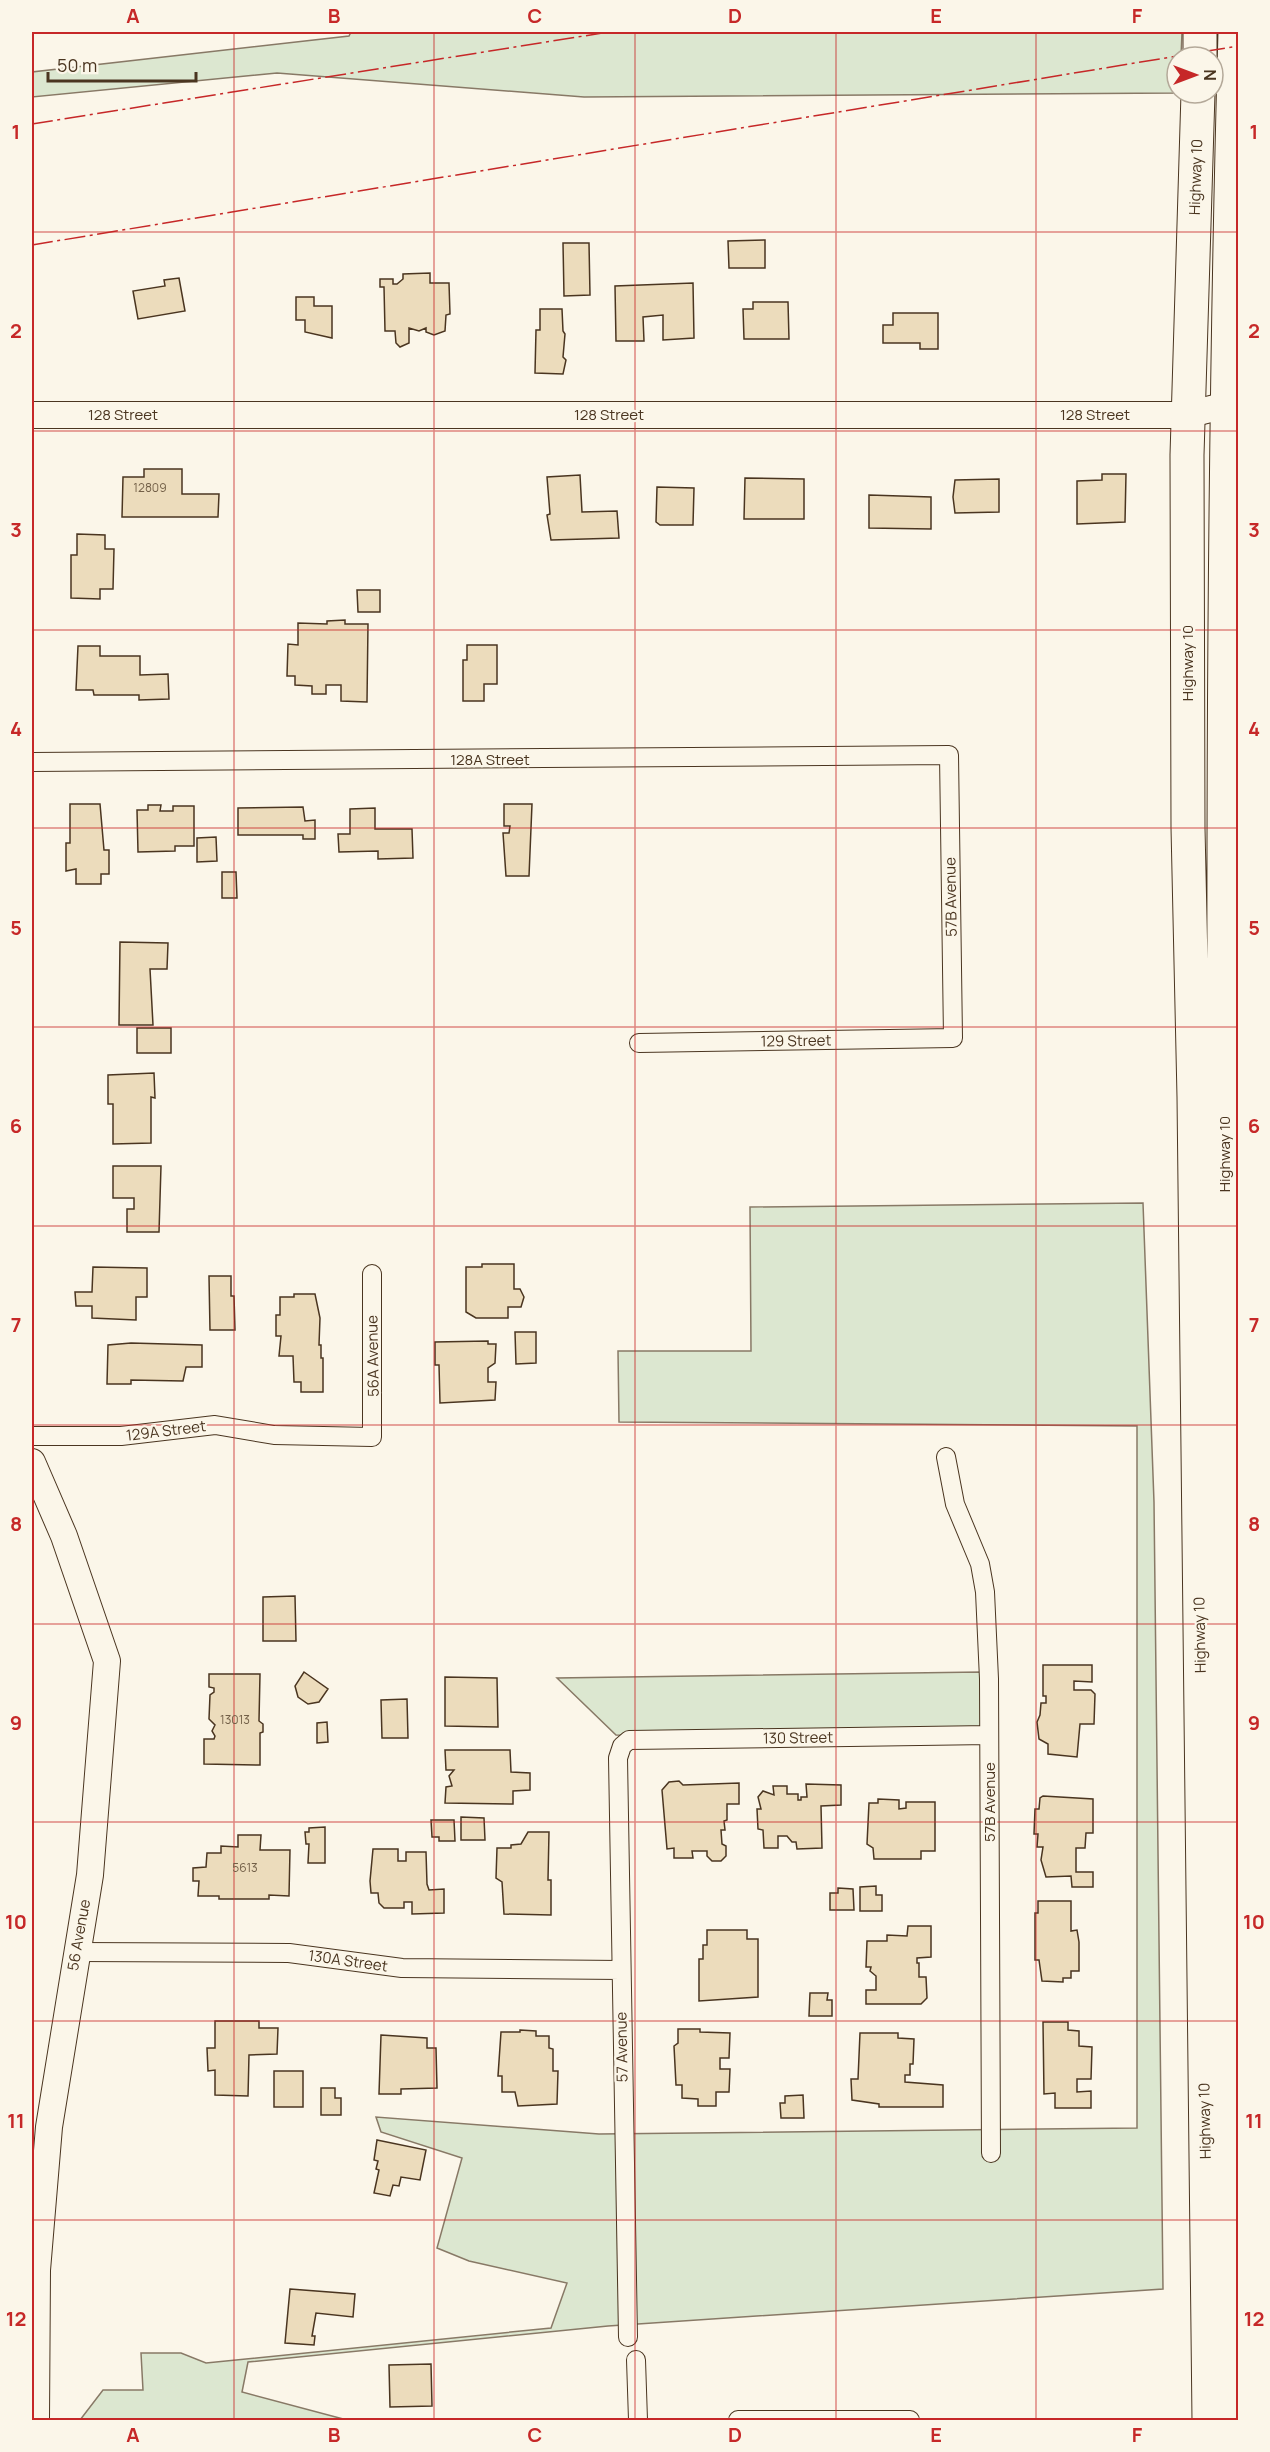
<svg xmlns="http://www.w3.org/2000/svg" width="1270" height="2452" font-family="Manrope,sans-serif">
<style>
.green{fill:#dce7d0;stroke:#887966;stroke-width:1.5}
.building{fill:#ecdcbc;stroke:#4a3520;stroke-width:1.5}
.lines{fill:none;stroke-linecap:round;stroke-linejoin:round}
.street-casing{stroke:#4a3520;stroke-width:20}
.secondary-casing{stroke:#4a3520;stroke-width:28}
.highway-casing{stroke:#4a3520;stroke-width:35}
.street{stroke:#fbf6e9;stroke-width:18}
.secondary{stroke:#fbf6e9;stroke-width:26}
.highway{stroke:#fbf6e9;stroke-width:33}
.power{stroke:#c62828;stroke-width:1.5;stroke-dasharray:21 4.5 3 4.5;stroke-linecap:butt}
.grid{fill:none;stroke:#c62828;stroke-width:1.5;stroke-opacity:0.55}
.labels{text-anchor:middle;stroke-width:4.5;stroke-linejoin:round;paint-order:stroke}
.number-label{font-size:12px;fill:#725f47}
.street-label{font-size:15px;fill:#4a3520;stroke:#fbf6e9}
.neatline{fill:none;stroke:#c62828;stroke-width:2}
.grid-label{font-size:20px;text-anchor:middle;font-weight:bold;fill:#c62828}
</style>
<rect width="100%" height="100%" fill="#fbf6e9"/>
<!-- green -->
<path class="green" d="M351,32H1182L1181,57H1177V93L584,97L277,73L32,97V72L349,36Z
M1143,1203L1154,1502L1163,2289L608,2326L248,2362L242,2392L347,2420H80L103,2390H143L141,2353H181L206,2363L551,2328L567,2283L469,2261L437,2248L462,2158L381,2132L376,2117L599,2134L1137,2128V1426L619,1422L618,1351H751L750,1207Z
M981,1672V1730L959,1736L616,1735L557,1678Z"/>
<!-- building -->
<path class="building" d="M765,240V268H729L728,241Z
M563,243H589L590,295L564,296Z
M430,273V283H449L450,314L446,315L445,331L434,335L426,332V328L419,331L409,328V343L400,347L396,343L395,331H385L384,287H380V279H393V284H397L403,279V274Z
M179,278L185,311L138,319L133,291L165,286L164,280Z
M693,283L694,338L663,340V315L643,317L644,341H616L615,286Z
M296,297H314V306H332V338L305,332V320H296Z
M753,302H788L789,339H744L743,309H753Z
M540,309H562L563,331L565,334L563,357L566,360L563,374L535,373L536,330H540Z
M893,313H938V349H920V343H883V325H893Z
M144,469H182V494H219L218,517H122L123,477H144Z
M1102,474H1126L1125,522L1077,524V481L1102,480Z
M580,475L582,512L617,511L619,538L551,540L547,515L550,514L547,477Z
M745,478L804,479V519H744Z
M999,479V512L955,513L953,497L955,480Z
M657,487L694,488L693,525H660L656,522Z
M869,495L931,497V529L869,528Z
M77,534L105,535V549H114L113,589H100V599L71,598V555H77Z
M357,590H380V612H358Z
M345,620V624H368L367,702L341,701V685H326V694H312V686L295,685V676H287L288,644L298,645V623L327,624V621Z
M467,645H497V684H484V701H463V660H467Z
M78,646H100V656H140V675L168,674L169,699L139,700V695H94L93,690H76Z
M70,804H100L104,850H109V874H101V884H76V869L66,871V843H70Z
M504,804H532L529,876H506L503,833H509L510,826H504Z
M148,805H161L160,811H173V806H194V846H175V851L138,852L137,810H148Z
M303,807L305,821L315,820V839H303V835H238V808Z
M375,808V829H412L413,858L378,859V851L339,852L338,834H350V809Z
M216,837L217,861L197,862V838Z
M222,872H236L237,898H222Z
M120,942L168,943L167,969H150L153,1025H119Z
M137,1028H171V1053H137Z
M154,1073L155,1098L151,1097V1143L113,1144V1104H108V1075Z
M113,1166H161L159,1232H127V1209H134V1198H113Z
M482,1264H514V1289H520L524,1297L521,1307H508V1318H476L466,1312V1267H482Z
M93,1267L147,1268V1297H136V1320L92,1318V1306H76L75,1292H92Z
M209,1276H231V1296H234L235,1330H210Z
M294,1294H315L320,1318L319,1345H321V1358H323V1392H301V1382H294L293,1356H279L281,1336H276V1315H280V1297H294Z
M515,1332H536V1363L516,1364Z
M488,1341V1344H496L495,1363L488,1368V1382H496L495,1400L440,1403L439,1365H435V1342Z
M131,1343L202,1345V1367H186L183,1381L131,1380V1384H107L108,1345Z
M295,1596L296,1641H263V1597Z
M1043,1665H1092V1682L1074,1681V1690H1091L1095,1694L1094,1724H1080L1077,1757L1048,1754V1744L1039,1739L1037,1722L1040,1715L1041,1703H1046V1696H1043Z
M304,1672L328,1689L319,1702L308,1704L298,1697L295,1686Z
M209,1674H260L259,1721L263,1724V1732L260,1733V1765L204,1764V1739H214L215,1736L212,1731L215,1725L209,1719L210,1695L214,1692V1688L209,1687Z
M445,1677L497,1678L498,1727L445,1726Z
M407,1699L408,1738H382L381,1700Z
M327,1722L328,1742L317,1743V1723Z
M445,1750H510L511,1772L530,1773V1790L513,1791V1804L445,1803L446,1787L452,1786L449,1776L454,1770H446Z
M679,1781L683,1785L739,1783V1804H727V1820L724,1821L725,1830H721L722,1844L726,1846V1856L721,1861H712L707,1856V1851H692L693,1858H674V1848L667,1849L662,1790L669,1782Z
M806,1784L841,1785V1805L821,1806L822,1848L797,1849L796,1842H792L787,1836H778V1848H764L763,1830L758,1829L757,1809H761L758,1797L763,1791L774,1795L773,1786H787V1794H798V1800H801V1797H807Z
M1043,1796L1093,1799V1833H1086L1085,1848H1076V1872H1093V1887H1072L1071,1876L1046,1877L1041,1860L1043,1847H1037L1038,1834H1034L1035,1809H1039L1040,1798Z
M878,1799L899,1800V1809L906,1808V1802H935V1851H921V1859H874L873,1848L867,1844L869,1803H878Z
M461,1817L484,1818L485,1840H461Z
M431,1820H454L455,1841H439V1837H432Z
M325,1827V1863H308L309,1844H306L305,1832H309V1828Z
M528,1832H549L548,1880H551V1915L504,1914L502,1882L496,1878L497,1848H511V1845L521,1844Z
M238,1835H261L260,1850H290L289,1896L269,1895V1899H219V1896H198L199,1881H193V1868L206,1867L207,1853H221V1846L238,1847Z
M373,1849H398V1861H406V1852H426L427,1884L429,1890L444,1889V1913L412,1914V1902H404V1908H384L379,1903L378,1893H371L370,1881Z
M876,1886V1895H882V1911H860V1887Z
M838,1888L853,1889L854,1910H830V1893H838Z
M1038,1901H1071V1931L1077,1930L1079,1942V1971H1071V1978H1063V1982L1042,1981L1039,1960H1035V1913H1038Z
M908,1926H931V1957L917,1958V1963H919V1977H926L927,1998L921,2004H866V1990H876V1976L870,1971L871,1967H866L867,1941H887V1935L907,1936Z
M707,1930H747V1939H758V1997L699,2001V1959H703V1945H707Z
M810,1993H828L827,2000H832V2016H809Z
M215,2021H259V2028H278L277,2054L249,2055L248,2096L215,2095V2070L208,2071L207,2048H215Z
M1043,2022H1068V2030L1079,2031V2046L1092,2047L1091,2079H1077V2092L1091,2091V2108H1055V2093L1044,2094Z
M678,2029H700V2032L730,2033L729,2058H720V2069H730L729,2092H716V2106H698V2099L682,2098V2085H676L674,2046L678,2043Z
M520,2030L536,2031V2036H549V2048L553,2049V2071H558L557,2104L518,2106L515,2092H502V2076H498L501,2032H520Z
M860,2033H898V2038L914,2039L913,2064H910V2075H905V2082L943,2085V2107H879V2104L852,2100L851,2079H858Z
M381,2035L427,2038V2048H436L437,2088L401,2089V2094H379Z
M274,2071H303V2107H274Z
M321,2088H335V2098H341V2115H321Z
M803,2095L804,2118H781L780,2103H785V2096Z
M377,2140L426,2150L420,2180L401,2177L399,2186L393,2185L390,2196L374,2193L379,2170L376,2169L378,2161L374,2160Z
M290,2289L355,2294L353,2317L316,2313L312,2336H315L314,2345L285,2343Z
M431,2364L432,2406L390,2407L389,2365Z"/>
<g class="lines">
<!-- street casing -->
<g class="street-casing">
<path id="street" d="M32,762L949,755L953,1038L639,1043
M32,1436H121L215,1425L274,1435L372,1437V1274
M946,1457L955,1504L980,1564L985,1592L989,1679L991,2153
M76,1952L289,1953L402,1968L621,1970
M628,2337L618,1758L622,1746L629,1740L989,1735
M636,2360L638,2420
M738,2420H910"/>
</g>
<!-- secondary casing -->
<g class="secondary-casing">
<path id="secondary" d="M32,415H1187L1238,402
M32,1462L64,1536L107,1661L90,1875L49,2127L37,2270L36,2420"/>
</g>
<!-- highway casing -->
<g class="highway-casing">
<path id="highway" d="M1235,32C1213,828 1229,1624 1238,2420
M1200,57V32
M1198,93L1187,455L1188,828L1194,1097L1209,2420"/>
</g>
<!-- street -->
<use href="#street" class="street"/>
<!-- secondary -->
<use href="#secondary" class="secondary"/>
<!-- highway -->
<use href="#highway" class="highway"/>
<!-- power -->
<path class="power" d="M32,124L609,32
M32,245L1238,46"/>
</g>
<!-- grid -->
<path class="grid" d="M234,32V2420M434,32V2420M635,32V2420M836,32V2420M1036,32V2420M32,232H1238M32,431H1238M32,630H1238M32,828H1238M32,1027H1238M32,1226H1238M32,1425H1238M32,1624H1238M32,1822H1238M32,2021H1238M32,2220H1238"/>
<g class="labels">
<!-- number labels -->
<g class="number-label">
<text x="150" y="492">12809</text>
<text x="235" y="1724">13013</text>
<text x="245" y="1872">5613</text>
</g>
<!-- street labels -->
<g class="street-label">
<text transform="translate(1196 177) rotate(-88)" y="5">Highway 10</text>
<text x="123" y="420">128 Street</text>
<text x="609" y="420">128 Street</text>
<text x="1095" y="420">128 Street</text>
<text transform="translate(1188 663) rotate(-90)" y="5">Highway 10</text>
<text x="490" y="765">128A Street</text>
<text transform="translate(951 897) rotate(-91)" y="5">57B Avenue</text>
<text transform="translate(796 1041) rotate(-1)" y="5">129 Street</text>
<text transform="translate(1225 1154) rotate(-90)" y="5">Highway 10</text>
<text transform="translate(373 1356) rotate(-91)" y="5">56A Avenue</text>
<text transform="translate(166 1431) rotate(-7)" y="5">129A Street</text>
<text transform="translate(1200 1635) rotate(-91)" y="5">Highway 10</text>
<text transform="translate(798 1738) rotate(-1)" y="5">130 Street</text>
<text transform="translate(990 1802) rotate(-90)" y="5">57B Avenue</text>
<text transform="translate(79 1935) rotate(-80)" y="5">56 Avenue</text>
<text transform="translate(348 1961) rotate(8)" y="5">130A Street</text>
<text transform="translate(622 2047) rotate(-91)" y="5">57 Avenue</text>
<text transform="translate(1205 2121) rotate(-91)" y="5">Highway 10</text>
</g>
</g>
<!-- border -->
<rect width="1270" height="2452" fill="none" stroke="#fbf6e9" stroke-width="66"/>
<!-- north arrow -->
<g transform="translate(1195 75) rotate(90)"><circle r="28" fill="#fbf6e9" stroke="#b4a999" stroke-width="1.5"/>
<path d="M0-4.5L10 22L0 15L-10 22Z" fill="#c62828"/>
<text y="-9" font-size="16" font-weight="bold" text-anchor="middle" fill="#4a3520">N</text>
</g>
<!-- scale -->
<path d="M48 72v9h148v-9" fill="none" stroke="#4a3520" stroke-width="3"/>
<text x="57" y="72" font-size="18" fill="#4a3520" stroke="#fbf6e9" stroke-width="4.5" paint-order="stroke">50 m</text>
<rect x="33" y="33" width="1204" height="2386" class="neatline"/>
<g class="grid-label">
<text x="133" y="23">A</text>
<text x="334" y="23">B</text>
<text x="535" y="23">C</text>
<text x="735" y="23">D</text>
<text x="936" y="23">E</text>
<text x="1137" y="23">F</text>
<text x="16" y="139">1</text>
<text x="1254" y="139">1</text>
<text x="16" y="338">2</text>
<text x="1254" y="338">2</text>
<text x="16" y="537">3</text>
<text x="1254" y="537">3</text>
<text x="16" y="736">4</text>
<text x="1254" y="736">4</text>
<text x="16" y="935">5</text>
<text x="1254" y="935">5</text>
<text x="16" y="1133">6</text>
<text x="1254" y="1133">6</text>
<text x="16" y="1332">7</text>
<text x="1254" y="1332">7</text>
<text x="16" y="1531">8</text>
<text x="1254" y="1531">8</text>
<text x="16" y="1730">9</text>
<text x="1254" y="1730">9</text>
<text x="16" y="1929">10</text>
<text x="1254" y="1929">10</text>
<text x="16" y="2128">11</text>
<text x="1254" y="2128">11</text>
<text x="16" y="2326">12</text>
<text x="1254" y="2326">12</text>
<text x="133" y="2442">A</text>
<text x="334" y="2442">B</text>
<text x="535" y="2442">C</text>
<text x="735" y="2442">D</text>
<text x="936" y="2442">E</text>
<text x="1137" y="2442">F</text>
</g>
</svg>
